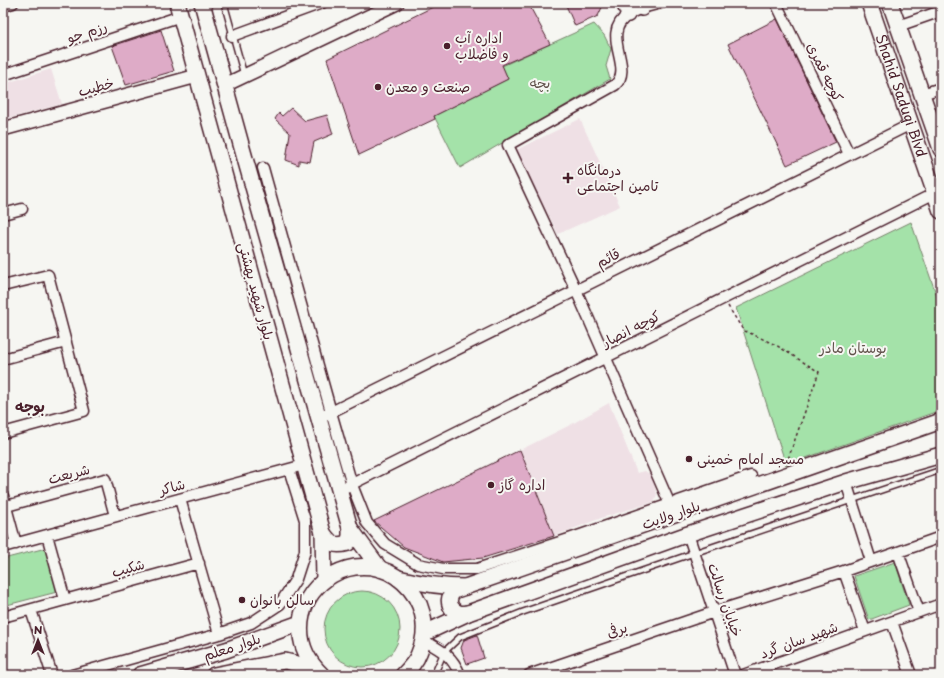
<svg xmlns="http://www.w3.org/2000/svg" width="944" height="678" font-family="'Playpen Sans','Playpen Sans Arabic',sans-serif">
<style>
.built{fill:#efe0e5}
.green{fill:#a4e2a9;stroke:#77806a}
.building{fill:#deabc7;stroke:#4a1f2b}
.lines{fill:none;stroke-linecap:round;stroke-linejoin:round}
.service-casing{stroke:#4a1f2b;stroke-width:8}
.minor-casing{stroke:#4a1f2b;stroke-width:13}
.tertiary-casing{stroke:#4a1f2b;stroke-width:16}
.secondary-casing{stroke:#4a1f2b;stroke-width:18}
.path{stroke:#4a1f2b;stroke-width:1.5;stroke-dasharray:3 3;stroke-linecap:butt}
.service{stroke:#f6f6f2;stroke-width:5}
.minor{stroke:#f6f6f2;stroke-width:10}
.tertiary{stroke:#f6f6f2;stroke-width:13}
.secondary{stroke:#f6f6f2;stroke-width:15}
.poi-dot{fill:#4a1f2b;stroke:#f6f6f2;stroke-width:1.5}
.labels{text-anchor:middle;stroke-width:4;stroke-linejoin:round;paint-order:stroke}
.street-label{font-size:14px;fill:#4a1f2b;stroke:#f6f6f2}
.poi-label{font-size:14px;fill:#4a1f2b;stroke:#f6f6f2;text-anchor:start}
.park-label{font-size:14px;fill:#60504a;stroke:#f6f6f2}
.neighbourhood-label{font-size:15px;font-weight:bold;fill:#4a1f2b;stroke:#f6f6f2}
</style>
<rect width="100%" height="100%" fill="#f6f6f2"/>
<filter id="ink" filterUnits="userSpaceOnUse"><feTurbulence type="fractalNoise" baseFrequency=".025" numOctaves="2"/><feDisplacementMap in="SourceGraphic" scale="8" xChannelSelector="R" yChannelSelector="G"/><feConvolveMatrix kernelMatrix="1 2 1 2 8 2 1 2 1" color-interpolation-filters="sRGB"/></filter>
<g filter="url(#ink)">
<!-- built -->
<path class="built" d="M51,69L62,104L6,119L3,118V84Z
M580,119L620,206L558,234L516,150Z
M609,403L637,473L645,471L651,475L657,494L654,502L604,517L554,536L520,450L572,424Z"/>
<!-- green -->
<path class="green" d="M594,24L604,35L611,49L606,66L610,79L460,168L434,116L508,79L502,66Z
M911,222L941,308V410L786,465L736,308Z
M46,548L57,592L3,606V559Z
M895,562L909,605L869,620L854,576Z
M324 629a38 38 0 1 1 76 0a38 38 0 1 1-76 0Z"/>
<!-- building -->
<path class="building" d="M441,3H528L550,44L502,65L508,79L434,116L435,119L359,155L327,59Z
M565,3H604L598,16L575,26Z
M777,19L836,142L787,165L728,44Z
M161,30L174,71L126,85L112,46Z
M291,108L305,121L327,115L333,134L314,142L310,162L299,160V165L286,160L290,133L275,119L279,113L282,116Z
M520,450L554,536L483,558L443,562L404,547L374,521Z
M477,635L484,658L467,664L461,648L464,640Z"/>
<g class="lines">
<!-- service casing -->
<g class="service-casing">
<path id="service" d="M224,3L244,75
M434,675L444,652L460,637L523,612L694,553L941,470"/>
</g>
<!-- minor casing -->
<g class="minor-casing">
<path id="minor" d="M661,3C650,6 637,8 628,15C599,34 635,68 615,85L508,145L576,290L672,509
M776,3L849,154
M3,6L13,3
M898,26L941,11
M232,36L322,3
M3,75L181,16
M922,94L941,88
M263,168L331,412L352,485L367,523L385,544L418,564L443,569H477L569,539L751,476
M3,214L22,209
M3,286L48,275L84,411L3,433
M3,359L66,342
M325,415L911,124
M846,482L871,561
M346,487L935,193
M3,496L16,544
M180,499L219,634
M3,507L105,479L115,516
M688,534L735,675
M47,535L65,600
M3,547L304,465
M898,552L919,612
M31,610L52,675
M3,617L199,563
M892,622L911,675
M865,631L844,571L941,537
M423,640C441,650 452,655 460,675
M72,675L219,634L251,623L280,604L296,579L305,551V520L289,469
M529,675L714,612L844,571
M743,675L941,604"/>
</g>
<!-- tertiary casing -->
<g class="tertiary-casing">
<path id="tertiary" d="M623,3L628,15
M640,3L642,9
M225,85L397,3
M3,129L197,76"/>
</g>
<!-- secondary casing -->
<g class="secondary-casing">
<g id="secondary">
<path d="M177,3L323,533L324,579"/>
<path d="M202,3L242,148L350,528L380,569"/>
<path id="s1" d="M869,3L941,211"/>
<path d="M890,3L941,149"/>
<path d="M323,533C331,544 334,547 348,543L350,536V528"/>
<path d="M398,578C422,584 440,587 465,587L941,421"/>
<path d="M465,587C460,589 453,590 451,595C447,602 451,611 459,613C461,614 466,613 468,613"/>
<path d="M425,633L468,613L688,534L846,482L941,455"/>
<path d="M140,675L226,650L300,623"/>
<path d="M214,675L285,661L314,668"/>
<path d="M322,675C305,659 297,638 302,615C306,598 317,584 332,575C384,545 442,599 419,653C416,662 409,669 403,675"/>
</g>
</g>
<!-- path -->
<path class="path" d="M728,306L743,330L776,345L819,372L787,462"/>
<!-- service -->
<use href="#service" class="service"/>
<!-- minor -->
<use href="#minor" class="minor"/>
<!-- tertiary -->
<use href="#tertiary" class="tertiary"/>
<!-- secondary -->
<use href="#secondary" class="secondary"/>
</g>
</g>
<!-- markers -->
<g class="poi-dot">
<circle cx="447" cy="46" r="4"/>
<circle cx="378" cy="87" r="4"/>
<path d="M566 172h4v4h4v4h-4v4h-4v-4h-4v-4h4z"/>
<circle cx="689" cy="459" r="4"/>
<circle cx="491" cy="485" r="4"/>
<circle cx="242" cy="600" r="4"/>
</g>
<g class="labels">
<!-- street labels -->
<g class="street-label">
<text transform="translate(87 32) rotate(-18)" y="5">رزم جو</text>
<text transform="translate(825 72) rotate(64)" y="5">کوچه قمری</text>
<text transform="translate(96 87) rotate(-15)" y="5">خطیب</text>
<text dy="5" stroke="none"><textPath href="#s1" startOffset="98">Shahid Saduqi Blvd</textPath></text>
<text transform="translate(608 258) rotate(-27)" y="5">قائم</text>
<text transform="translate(256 291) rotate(75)" y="5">بلوار شهید بهشتی</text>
<text transform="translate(631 329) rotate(-27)" y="5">کوچه انصار</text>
<text transform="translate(69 474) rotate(-15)" y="5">شریعت</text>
<text transform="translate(172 487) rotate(-15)" y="5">شاکر</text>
<text transform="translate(671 515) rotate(-19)" y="5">بلوار ولایت</text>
<text transform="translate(128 568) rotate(-15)" y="5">شکیب</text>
<text transform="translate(725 600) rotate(71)" y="5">خیابان رسالت</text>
<text transform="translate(617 630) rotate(-19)" y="5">برفی</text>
<text transform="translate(799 640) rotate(-20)" y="5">شهید سان گرد</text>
<text transform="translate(232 647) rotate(-18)" y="5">بلوار معلم</text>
</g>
<!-- poi labels -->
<g class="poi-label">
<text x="455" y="43">اداره آب<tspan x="455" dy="16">و فاضلاب</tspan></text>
<text x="386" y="92">صنعت و معدن</text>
<text x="577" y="175">درمانگاه<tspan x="577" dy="16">تامین اجتماعی</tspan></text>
<text x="697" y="464">مسجد امام خمینی</text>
<text x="499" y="490">اداره گاز</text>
<text x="250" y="605">سالن بانوان</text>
</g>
<!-- park labels -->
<g class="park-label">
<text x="540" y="88">بچه</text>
<text x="853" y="353">بوستان مادر</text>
</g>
<!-- neighbourhood labels -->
<g class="neighbourhood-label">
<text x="30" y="412">بوجه</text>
</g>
</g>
<!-- margin -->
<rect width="944" height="678" fill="none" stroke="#f6f6f2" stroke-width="16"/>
<rect x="8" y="8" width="928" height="662" fill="none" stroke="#4a1f2b" stroke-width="1.5" filter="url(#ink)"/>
<!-- north arrow -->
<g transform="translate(38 640)" stroke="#f6f6f2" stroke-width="3" paint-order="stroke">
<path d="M0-3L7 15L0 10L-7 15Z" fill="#4a1f2b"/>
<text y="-6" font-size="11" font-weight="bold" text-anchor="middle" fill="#4a1f2b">N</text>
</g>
</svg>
